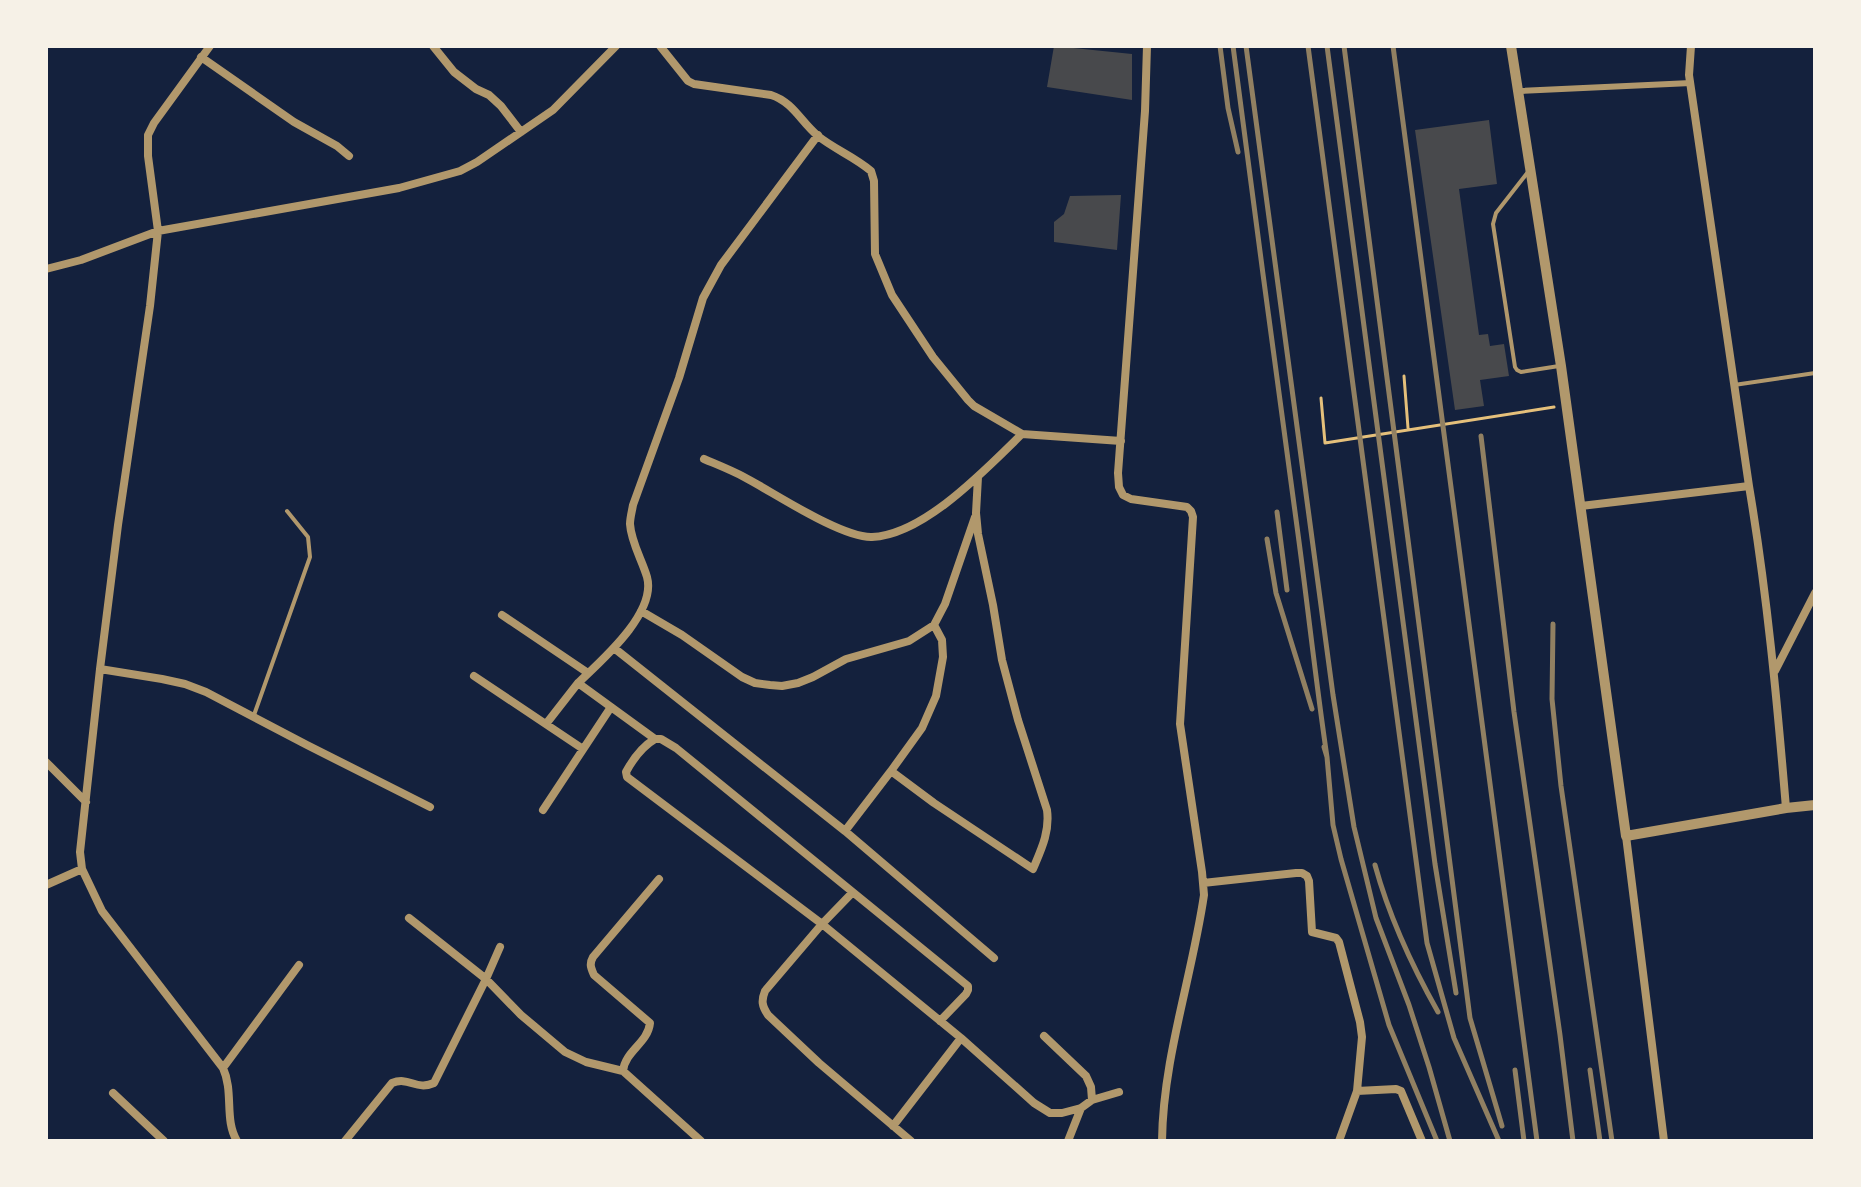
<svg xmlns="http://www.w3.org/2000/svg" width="1861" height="1187" font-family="'Crimson Pro',serif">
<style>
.building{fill:#48494c}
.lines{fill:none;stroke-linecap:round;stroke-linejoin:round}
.path{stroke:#e5c07b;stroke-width:3}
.service{stroke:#b1986c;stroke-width:4}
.pedestrian{stroke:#b1986c;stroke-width:6}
.minor{stroke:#b1986c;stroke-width:8}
.tertiary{stroke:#b1986c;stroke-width:10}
.rail{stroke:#918062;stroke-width:5}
</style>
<rect width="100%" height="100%" fill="#14213d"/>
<!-- building -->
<path class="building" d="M1054,46L1132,54V100L1047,87Z
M1489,120L1497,184L1459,189L1479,335L1488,334L1490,346L1504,344L1509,376L1480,380L1484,406L1455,410L1415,130Z
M1121,195L1117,250L1054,242V222L1064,214L1070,196Z"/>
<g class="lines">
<!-- path -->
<path class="path" d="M1404,376L1408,428
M1321,398L1325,443L1554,407"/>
<!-- service -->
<path class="service" d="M1528,172L1496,213L1493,224L1515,367L1517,370L1521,372L1559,366
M1734,385L1815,373
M254,715L310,557L308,537L287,511"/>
<!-- pedestrian -->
<path class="pedestrian" d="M1518,91L1691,83"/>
<!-- minor -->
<path class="minor" d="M210,46L154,123L148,135V156L158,231L150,306L118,525L100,669L80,852L82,869L102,911L223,1068C234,1092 224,1120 237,1141
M433,46L454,72L476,89L489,95L501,106L521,132
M660,46L688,81L694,84L771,95C793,102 801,122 818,136C834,149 855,157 871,171L874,181L875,254L892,295L933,357L968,400L974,406L1022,434L1121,441
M1147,46L1145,111L1118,473L1119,487L1123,495L1131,499L1187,507L1191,511L1193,517L1180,724L1202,872L1204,895C1192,977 1163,1058 1162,1141
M1691,46L1689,75L1749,486C1767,593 1777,700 1786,808
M201,57L294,122L337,146L349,156
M46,269L81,260L158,231L399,188L460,171L477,162L553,110L616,46
M704,459C718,465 731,470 744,477C773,492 841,538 872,537C924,535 986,469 1022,434
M1581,506L1749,486
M641,611L682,635L742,677L755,683L770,685L782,686L798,683L813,677L846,659L909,641L934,625L945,604L975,517
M502,615L588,673
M934,625L942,640L943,657L936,696L922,728L891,771L934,803L1033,869C1041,850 1050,832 1047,810L1018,720L1002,660L993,605L978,534L976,513L978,477
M614,648L845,831L994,958
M100,669L162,679L185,684L206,692L307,745L430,807
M1775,671L1815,593
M474,676L583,749
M546,724L578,683
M655,739L578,683C601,661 657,613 647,577C642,560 631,542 630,524C630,518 632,511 633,505L679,378L703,298L721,265L818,135
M46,762L86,802
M543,810L611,707
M845,831L891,771
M1626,836L1664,1141
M659,879L593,957C589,964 591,968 594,975L650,1023C648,1043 625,1051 623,1071L701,1141
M1203,883L1296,873H1302L1307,876L1309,881L1312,932L1336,938L1339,942L1360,1022L1362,1037L1357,1091L1396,1089L1401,1091L1422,1141
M46,885L82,869
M852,893L822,924L765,991C761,1001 762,1006 768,1015L819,1063L911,1141
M409,918L486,979L521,1015L565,1052L586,1062L623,1071
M940,1021L966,994L968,990V986L676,748L661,739H655C643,746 633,759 626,772L627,777L822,924L961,1038L1034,1103L1050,1113H1062L1081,1108L1092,1100L1119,1092
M1044,1036L1086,1076L1091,1087L1092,1100
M223,1068L299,965
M113,1093L164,1141
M893,1126L961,1038
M345,1141L392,1083C409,1076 416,1091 434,1083L486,979L500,947
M1068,1141L1081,1108
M1339,1141L1357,1091"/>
<!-- tertiary -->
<path class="tertiary" d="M1511,46L1561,366L1626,836L1786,808L1815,805"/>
<!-- rail -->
<path class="rail" d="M1220,46L1228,108L1238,152
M1233,46C1254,209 1276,371 1298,534C1308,608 1316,683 1327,757
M1246,46L1333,695L1354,827L1376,918L1409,1005L1429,1067L1450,1141
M1308,46L1427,943L1454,1038L1499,1141
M1327,46L1435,864L1456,993
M1344,46L1470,1018L1502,1126
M1393,46L1537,1141
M1481,436L1514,712L1560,1035L1573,1141
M1277,512L1287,590
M1267,539L1276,593L1312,709
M1553,624L1552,699L1561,786L1612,1141
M1324,747L1327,757L1333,825L1341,859L1389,1025L1437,1141
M1375,865C1389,916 1412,966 1438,1012
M1515,1070L1524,1141
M1590,1070L1600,1141"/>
</g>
<!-- border -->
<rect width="1861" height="1187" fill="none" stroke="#f6f1e7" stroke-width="96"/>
</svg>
